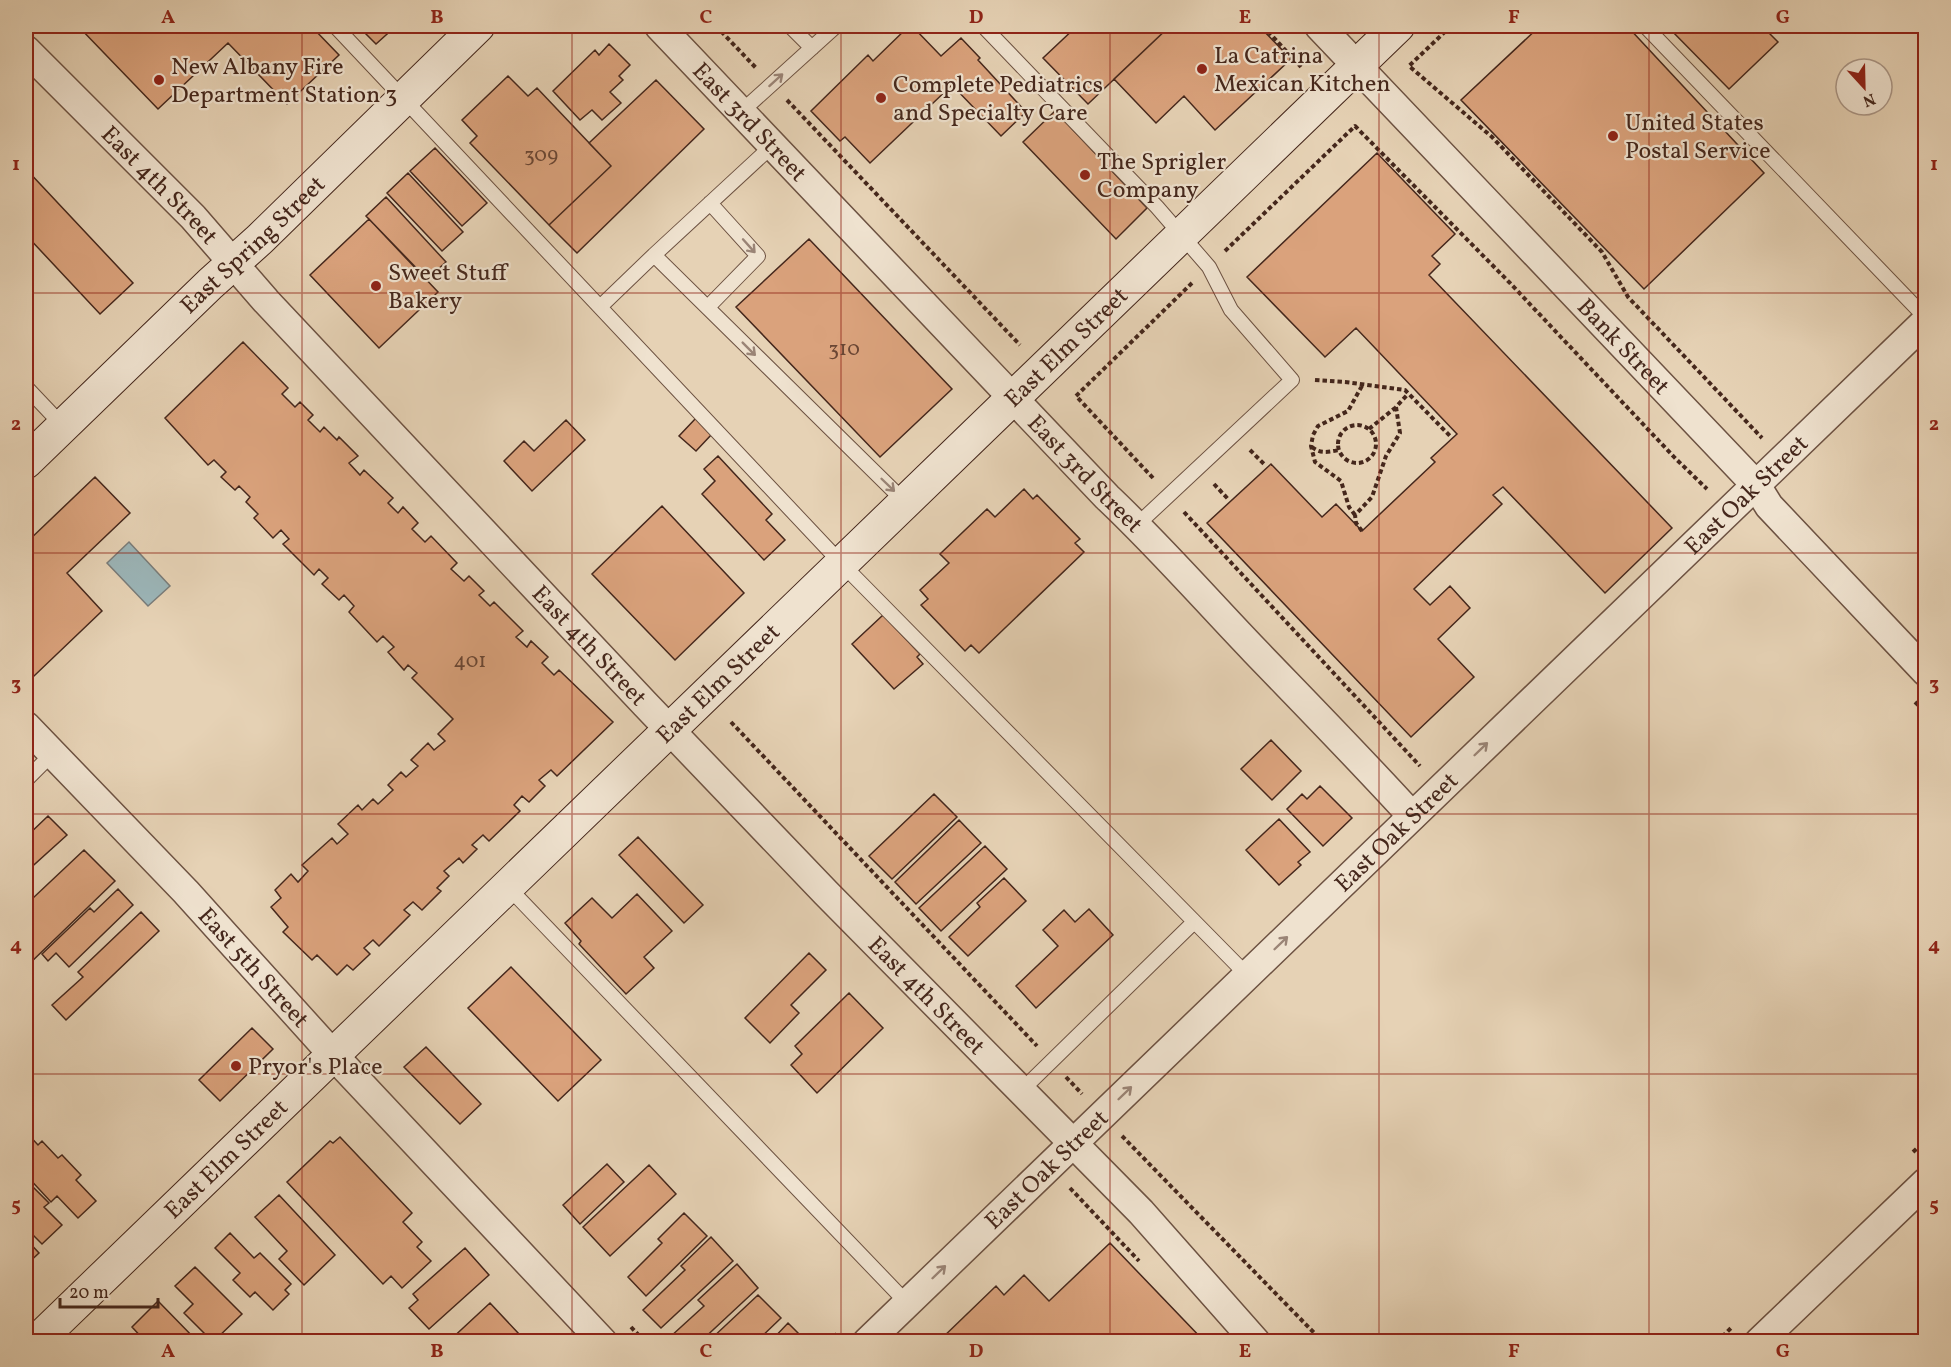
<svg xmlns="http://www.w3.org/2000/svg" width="1951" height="1367" font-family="Vollkorn,serif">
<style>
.water{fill:#9bb5b8;stroke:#797c7a;stroke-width:1.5}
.building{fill:#daa27c;stroke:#45271c;stroke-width:1.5}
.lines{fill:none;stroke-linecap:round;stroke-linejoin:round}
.lane-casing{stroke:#6d5242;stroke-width:16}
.street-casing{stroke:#6d5242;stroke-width:31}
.secondary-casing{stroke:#45271c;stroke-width:35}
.path{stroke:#45271c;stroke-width:4;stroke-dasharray:4.5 3;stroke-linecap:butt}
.lane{stroke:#efe2cf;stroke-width:14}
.street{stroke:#efe2cf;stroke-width:28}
.secondary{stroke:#efe2cf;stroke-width:33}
.oneway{stroke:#9a8476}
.grid{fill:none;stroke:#8f2418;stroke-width:1.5;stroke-opacity:0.55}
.poi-dot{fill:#8f2418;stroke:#efe2cf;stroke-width:2}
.labels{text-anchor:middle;stroke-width:4.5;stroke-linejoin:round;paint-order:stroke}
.number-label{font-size:21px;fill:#6a4634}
.poi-label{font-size:24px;fill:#45271c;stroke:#efe2cf;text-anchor:start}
.street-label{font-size:24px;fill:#45271c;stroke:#efe2cf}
.neatline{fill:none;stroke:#8f2418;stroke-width:2}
.grid-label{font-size:20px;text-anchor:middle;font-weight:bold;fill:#8f2418}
</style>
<rect width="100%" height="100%" fill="#e6d2b5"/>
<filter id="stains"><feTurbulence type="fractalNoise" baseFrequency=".00333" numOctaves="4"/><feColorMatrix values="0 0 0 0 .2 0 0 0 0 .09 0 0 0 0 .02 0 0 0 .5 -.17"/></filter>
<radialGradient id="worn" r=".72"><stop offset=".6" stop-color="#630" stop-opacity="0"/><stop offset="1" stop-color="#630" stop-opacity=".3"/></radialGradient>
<!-- water -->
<path class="water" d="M129,542L170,586L148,606L107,563Z"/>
<!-- building -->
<path class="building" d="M78,26H311L339,55L287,104L228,43L158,109Z
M358,26H396L376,44Z
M909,26H912L941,56L961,38L980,58L978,60L1026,112L1001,136L952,85L870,163L845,137L840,141L811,111L868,55L873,61Z
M1077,26H1170L1088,104L1043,58Z
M1170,26H1259L1291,59L1215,130L1184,96L1156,123L1114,79Z
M1540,26H1627L1764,173L1644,289L1461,100Z
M1667,26H1762L1778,42L1729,89Z
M609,44L630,65L619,76L623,80L610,92L621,103L602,120L592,110L580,120L553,91L595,50L599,55Z
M508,76L528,96L537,88L611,166L549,225L470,143L477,136L462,120Z
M656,80L704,129L577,253L549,225L611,166L589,143Z
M1055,111L1147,208L1116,239L1023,142Z
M435,148L487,203L462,226L410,171Z
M1377,153L1455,234L1432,256L1440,264L1429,275L1672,528L1605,593L1503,487L1493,495L1502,504L1414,589L1430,605L1450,586L1470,608L1438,639L1474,677L1411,737L1207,523L1271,464L1322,517L1336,504L1362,531L1435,462L1431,458L1457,434L1356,328L1325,357L1247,277Z
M26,169L133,283L100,314L26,235Z
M408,173L463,232L442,251L387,193Z
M386,197L446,262L427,279L366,216Z
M369,219L438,292L379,348L310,275Z
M809,239L952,389L880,457L736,307Z
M243,342L288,388L282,394L295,407L300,402L313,415L308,420L320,432L324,427L337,440L339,437L358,456L349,463L360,475L364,470L393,498L388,503L398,513L403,507L418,523L412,529L425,542L431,536L457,563L451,569L464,581L469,576L484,591L479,595L490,606L494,602L523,631L516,637L527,647L531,641L548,657L542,663L554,675L559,670L613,722L557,776L551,770L539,780L545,786L529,802L522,796L514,805L520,811L489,841L483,835L472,845L477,849L463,863L459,858L444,871L449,876L437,888L441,891L422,910L413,902L404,910L410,915L379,946L373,940L364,948L370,954L353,970L347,965L337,975L317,955L312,960L283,932L288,927L271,907L281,898L275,890L291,874L298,882L308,871L302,865L332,838L337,844L348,834L338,824L358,805L362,810L373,799L378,804L393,790L388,785L401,772L406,777L418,766L411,760L428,743L434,750L445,741L438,734L453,719L412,678L417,673L408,665L404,670L388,652L394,647L383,636L377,642L349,612L354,606L344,595L339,600L322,584L328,578L319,569L314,575L283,544L289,539L281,530L273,538L254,518L258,514L246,502L250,497L239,486L235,490L221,477L226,472L214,460L208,465L165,418Z
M696,418L712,434L696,451L679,436Z
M566,420L585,440L532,491L504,461L524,441L534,451Z
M718,456L772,514L766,520L785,540L764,560L702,494L715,481L704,469Z
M95,477L130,513L67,573L102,611L34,676L26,667V543Z
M1024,489L1033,499L1037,495L1080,539L1075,543L1084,552L979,653L971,645L965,651L921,605L928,599L920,590L949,563L940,554L987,509L995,517Z
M662,506L744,593L675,660L592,574Z
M883,615L920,654L917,657L923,664L894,689L852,644Z
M1271,740L1301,771L1272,800L1241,769Z
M1320,786L1352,818L1323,846L1287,809L1302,794L1307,799Z
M934,794L957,817L892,879L869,856Z
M48,816L67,835L26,872V837Z
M1279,819L1310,852L1298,862L1301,865L1279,885L1246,850Z
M959,820L981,843L916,904L895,882Z
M638,837L703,905L684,923L619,855Z
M985,846L1007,869L941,931L919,908Z
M84,850L115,881L26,967V892L32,899Z
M1004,878L1026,901L968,956L949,937L980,907L977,903Z
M118,889L133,905L69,967L56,953L48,961L42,954L90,908L94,912Z
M637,894L672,931L644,957L654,968L626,994L579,944L581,941L565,923L592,898L612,918Z
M1089,909L1113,935L1036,1008L1016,986L1058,946L1043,930L1064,910L1075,922Z
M141,912L159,931L66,1020L52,1005L83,977L78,972Z
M809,953L826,970L791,1005L799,1013L770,1043L745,1018Z
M511,967L601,1060L558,1101L468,1008Z
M849,993L883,1028L817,1093L791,1065L802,1054L795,1046Z
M252,1028L273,1049L220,1101L199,1080Z
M426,1047L481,1104L460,1124L404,1067Z
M26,1132L38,1145L42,1141L58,1158L62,1155L81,1175L76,1180L96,1201L78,1218L57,1196L51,1202L26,1175Z
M340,1137L412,1213L403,1222L422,1242L417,1247L431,1261L402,1288L391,1276L383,1284L287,1182L330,1141L333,1143Z
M607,1164L624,1182L580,1224L563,1205Z
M649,1165L676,1194L610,1256L583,1227Z
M31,1185L49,1203L44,1207L62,1225L42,1244L26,1228V1187L27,1189Z
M279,1195L335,1255L304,1285L279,1259L287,1251L255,1217Z
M684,1213L707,1236L646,1296L628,1277L662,1243L658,1239Z
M230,1233L254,1258L260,1253L291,1284L285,1290L289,1294L273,1310L255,1292L250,1297L233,1280L240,1273L215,1248Z
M711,1237L733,1261L661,1328L643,1310L685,1270L681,1266Z
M26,1239L39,1253L26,1265Z
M1110,1243L1205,1342H938L996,1286L1004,1295L1024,1275L1049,1301Z
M465,1248L489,1275L429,1329L409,1308L418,1300L413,1294Z
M737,1264L758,1288L700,1342H674L670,1337L704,1306L698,1300Z
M195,1267L242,1314L213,1342L184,1313L193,1304L175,1286Z
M758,1295L781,1318L756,1342H713L711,1339Z
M158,1301L198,1342H146L132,1327Z
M490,1303L519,1334L511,1342H448Z
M788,1323L807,1342H770Z"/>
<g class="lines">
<!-- lane casing -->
<g class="lane-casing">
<path id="lane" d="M335,26L841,563L1247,975
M790,26L812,48
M983,26L1157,207L1209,267L1231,310L1292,380L1137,525
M1645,26L1926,318
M741,112L836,26
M773,145L654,255L906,503
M600,307L654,255
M708,307L758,256L710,203
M26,387L63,426
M26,780L52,754
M507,886L907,1303
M1021,1091L1194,922"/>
</g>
<!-- street casing -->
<g class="street-casing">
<g id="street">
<path id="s1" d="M659,26L1107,497C1159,546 1206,600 1255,651C1308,706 1361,760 1412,816"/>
<path id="s2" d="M1319,26L1756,485L1769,506L1926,672"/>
<path id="s3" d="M26,50L193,217L266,301L645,704L826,893L1141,1212L1256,1342"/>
<path id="s4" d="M26,726L186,892L335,1057L603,1342"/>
<path id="s5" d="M867,1342L1926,321"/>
<path d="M1759,1342L1926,1182"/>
</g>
</g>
<!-- secondary casing -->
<g class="secondary-casing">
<g id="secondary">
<path id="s6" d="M26,462L210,284L260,239L478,26"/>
<path id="s7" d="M36,1342L1398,26"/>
</g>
</g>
<!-- path -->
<path class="path" d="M716,26L757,69
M1263,26L1301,67
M1451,26L1409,66L1492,137L1602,252L1628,297L1762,438
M1923,26L1926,28
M787,100L1020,345
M1225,251L1355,126L1510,283L1675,458L1707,489
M1315,380L1345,382L1405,390L1452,438
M1338 444a19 19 0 1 1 38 0a19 19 0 1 1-38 0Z
M1369,429L1395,408
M1312,447C1320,454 1328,452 1339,450
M1250,450L1264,464
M1153,478L1076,396L1192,283
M1214,484L1228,499
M1184,512L1420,766
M1355,515L1349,507L1341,481L1315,462L1311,446L1313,435L1318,426L1348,411L1363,384
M1362,531L1356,523L1355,515L1372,497L1386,456L1400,433L1396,407L1408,394
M1915,702L1926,713
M731,722L1037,1046
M1066,1077L1082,1094
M1122,1136L1323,1342
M1913,1152L1926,1140
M1070,1188L1139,1261
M631,1327L645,1342
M829,1342L837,1334
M1717,1342L1731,1328"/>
<!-- lane -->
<use href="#lane" class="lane"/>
<!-- street -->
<use href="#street" class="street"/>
<!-- secondary -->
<use href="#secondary" class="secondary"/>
</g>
<!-- one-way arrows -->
<defs><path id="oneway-shaft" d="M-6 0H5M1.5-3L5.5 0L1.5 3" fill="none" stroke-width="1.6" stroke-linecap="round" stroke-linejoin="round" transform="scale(1.5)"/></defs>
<g class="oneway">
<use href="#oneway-shaft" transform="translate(776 80) rotate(-42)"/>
<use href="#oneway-shaft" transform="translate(749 246) rotate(48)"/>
<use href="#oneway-shaft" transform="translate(749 349) rotate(45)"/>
<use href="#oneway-shaft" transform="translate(888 485) rotate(44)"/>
<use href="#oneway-shaft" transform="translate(1481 749) rotate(-44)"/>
<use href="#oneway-shaft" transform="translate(1281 943) rotate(-44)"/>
<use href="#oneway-shaft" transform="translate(1125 1093) rotate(-44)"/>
<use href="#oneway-shaft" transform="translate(939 1272) rotate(-44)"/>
</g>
<!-- grid -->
<path class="grid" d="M302,26V1342M572,26V1342M841,26V1342M1110,26V1342M1379,26V1342M1649,26V1342M26,293H1926M26,553H1926M26,814H1926M26,1074H1926"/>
<!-- markers -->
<g class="poi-dot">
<circle cx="1202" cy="69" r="6"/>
<circle cx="159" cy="80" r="6"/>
<circle cx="881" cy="98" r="6"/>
<circle cx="1613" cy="136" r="6"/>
<circle cx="1085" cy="175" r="6"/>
<circle cx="376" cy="286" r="6"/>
<circle cx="236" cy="1066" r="6"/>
</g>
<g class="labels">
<!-- number labels -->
<g class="number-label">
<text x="541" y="161">309</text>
<text x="844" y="355">310</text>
<text x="470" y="667">401</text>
</g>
<!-- poi labels -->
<g class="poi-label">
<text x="1214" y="63">La Catrina<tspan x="1214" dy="28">Mexican Kitchen</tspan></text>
<text x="171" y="74">New Albany Fire<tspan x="171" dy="28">Department Station 3</tspan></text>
<text x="893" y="92">Complete Pediatrics<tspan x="893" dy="28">and Specialty Care</tspan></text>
<text x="1625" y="130">United States<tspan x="1625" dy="28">Postal Service</tspan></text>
<text x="1097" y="169">The Sprigler<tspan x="1097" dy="28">Company</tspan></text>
<text x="388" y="280">Sweet Stuff<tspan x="388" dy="28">Bakery</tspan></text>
<text x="248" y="1074">Pryor's Place</text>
</g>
<!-- street labels -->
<g class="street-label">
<text dy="8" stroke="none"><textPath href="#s1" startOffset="132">East 3rd Street</textPath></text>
<text dy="8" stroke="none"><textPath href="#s3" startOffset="190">East 4th Street</textPath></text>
<text dy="8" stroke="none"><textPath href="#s6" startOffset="314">East Spring Street</textPath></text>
<text dy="8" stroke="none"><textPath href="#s7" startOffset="1432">East Elm Street</textPath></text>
<text dy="8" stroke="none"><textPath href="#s2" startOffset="442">Bank Street</textPath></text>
<text dy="8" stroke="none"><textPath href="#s1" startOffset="618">East 3rd Street</textPath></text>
<text dy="8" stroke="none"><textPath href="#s5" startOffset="1221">East Oak Street</textPath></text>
<text dy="8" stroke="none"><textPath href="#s3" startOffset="820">East 4th Street</textPath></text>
<text dy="8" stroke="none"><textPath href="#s7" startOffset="948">East Elm Street</textPath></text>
<text dy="8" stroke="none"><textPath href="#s5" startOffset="735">East Oak Street</textPath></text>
<text dy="8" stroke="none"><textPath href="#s4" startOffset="332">East 5th Street</textPath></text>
<text dy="8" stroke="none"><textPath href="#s3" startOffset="1306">East 4th Street</textPath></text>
<text dy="8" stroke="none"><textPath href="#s7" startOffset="264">East Elm Street</textPath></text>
<text dy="8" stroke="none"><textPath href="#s5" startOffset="249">East Oak Street</textPath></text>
</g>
</g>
<!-- margin -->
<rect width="1951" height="1367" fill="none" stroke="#e6d2b5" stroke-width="66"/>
<!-- north arrow -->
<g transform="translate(1864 87) rotate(158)"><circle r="28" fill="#efe2cf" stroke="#ab9787" stroke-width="1.5"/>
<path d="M0-4.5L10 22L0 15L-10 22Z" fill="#8f2418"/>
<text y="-9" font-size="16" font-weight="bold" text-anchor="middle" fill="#45271c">N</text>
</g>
<!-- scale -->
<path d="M60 1298v9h98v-9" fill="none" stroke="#45271c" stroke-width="3"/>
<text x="69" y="1298" font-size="18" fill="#45271c" stroke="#efe2cf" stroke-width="4.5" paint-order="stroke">20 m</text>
<rect x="33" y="33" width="1885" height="1301" class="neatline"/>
<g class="grid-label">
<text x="168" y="23">A</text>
<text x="437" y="23">B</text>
<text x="706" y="23">C</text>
<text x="976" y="23">D</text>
<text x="1245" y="23">E</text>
<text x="1514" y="23">F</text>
<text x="1783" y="23">G</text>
<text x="16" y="170">1</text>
<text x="1934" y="170">1</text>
<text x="16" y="430">2</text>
<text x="1934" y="430">2</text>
<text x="16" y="690">3</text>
<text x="1934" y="690">3</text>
<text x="16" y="951">4</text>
<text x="1934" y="951">4</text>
<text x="16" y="1211">5</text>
<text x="1934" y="1211">5</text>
<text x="168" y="1357">A</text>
<text x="437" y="1357">B</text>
<text x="706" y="1357">C</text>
<text x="976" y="1357">D</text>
<text x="1245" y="1357">E</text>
<text x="1514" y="1357">F</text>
<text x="1783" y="1357">G</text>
</g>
<rect width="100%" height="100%" filter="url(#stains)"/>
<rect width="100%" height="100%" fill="url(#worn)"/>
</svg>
